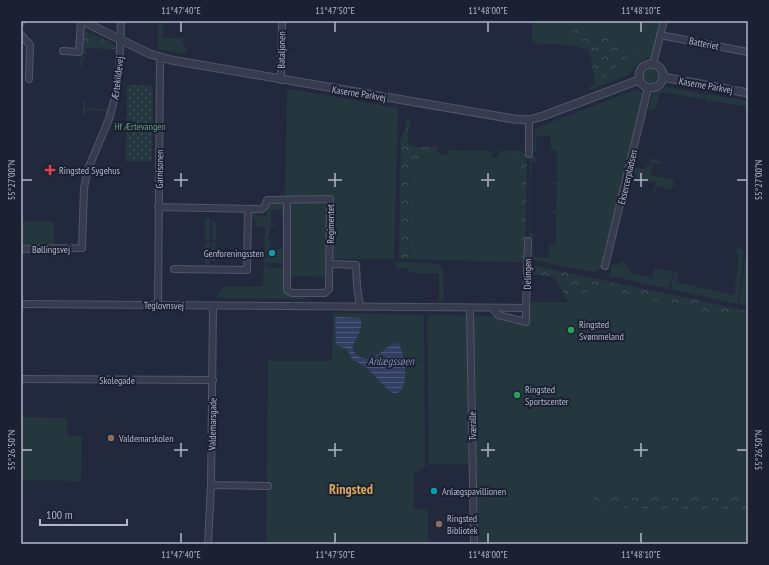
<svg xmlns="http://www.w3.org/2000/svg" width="769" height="565" font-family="'PT Sans Narrow',sans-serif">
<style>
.green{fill:#24363e}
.forest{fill:url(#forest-crowns)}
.garden{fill:url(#garden-dots)}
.water{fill:url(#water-rules)}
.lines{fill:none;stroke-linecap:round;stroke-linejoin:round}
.minor-casing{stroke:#515668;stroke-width:8}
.tertiary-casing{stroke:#515668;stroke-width:9}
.minor{stroke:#363b4d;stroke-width:6}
.tertiary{stroke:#363b4d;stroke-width:7}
.ticks{fill:none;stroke:#b1b6c9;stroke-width:1.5}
.health-dot{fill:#e0444e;stroke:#1b2032;stroke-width:1.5}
.culture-dot{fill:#0f9aa8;stroke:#1b2032;stroke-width:1.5}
.leisure-dot{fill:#2e9e5b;stroke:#1b2032;stroke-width:1.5}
.education-dot{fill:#8d6e63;stroke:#1b2032;stroke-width:1.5}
.labels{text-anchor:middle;stroke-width:4;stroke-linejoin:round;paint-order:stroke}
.street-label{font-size:10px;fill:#b1b6c9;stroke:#1b2032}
.park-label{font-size:10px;fill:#679b7c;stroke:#1b2032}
.poi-label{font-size:10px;fill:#b1b6c9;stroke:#1b2032;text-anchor:start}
.water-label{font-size:11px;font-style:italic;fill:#7f8cb7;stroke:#1b2032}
.district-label{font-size:14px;font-weight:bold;fill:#daa95c;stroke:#1b2032}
.neatline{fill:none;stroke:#b1b6c9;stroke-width:1.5}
.ticks-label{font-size:10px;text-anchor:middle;fill:#b1b6c9}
</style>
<defs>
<pattern id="forest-crowns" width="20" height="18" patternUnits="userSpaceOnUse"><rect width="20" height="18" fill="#24363e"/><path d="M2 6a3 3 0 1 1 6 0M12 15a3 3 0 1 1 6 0" fill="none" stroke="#415159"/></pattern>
<pattern id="garden-dots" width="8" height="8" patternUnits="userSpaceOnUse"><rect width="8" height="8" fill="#24363e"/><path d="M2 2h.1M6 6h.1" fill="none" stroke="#415159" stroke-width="1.8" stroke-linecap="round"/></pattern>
<pattern id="water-rules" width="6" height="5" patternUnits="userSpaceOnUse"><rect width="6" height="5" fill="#333e63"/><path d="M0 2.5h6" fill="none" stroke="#4e5878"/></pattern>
</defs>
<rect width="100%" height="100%" fill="#22293d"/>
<!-- green -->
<path class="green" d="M158,21H163V38H183C182,42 181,46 187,47L186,54L158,49Z
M527,21H661L653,56L642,60L637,64L629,75L589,90L588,88L594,84V75L600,80L588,43L589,50L566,45L532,43V23Z
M642 76a8 8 0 1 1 16 0a8 8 0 1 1-16 0Z
M667,87L705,94L704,99L663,92L659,95C657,102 658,111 648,111L652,95Z
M290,89L398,108L394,259H332L333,199L285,198L287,91Z
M638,89L643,94L603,267L599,270L593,272L533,260V244H534V257L549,258V244H556V214L552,213L551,212L556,211L557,185L551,184V183L557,182V150H551L550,136H536V151H534L535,130L538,127Z
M709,94L748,101V107L705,100L706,95H709Z
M83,100H85V108L108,109L109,104L110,105L107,115H106V111L85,110V116H83Z
M525,145L526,146V157H527V163L525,158H512L519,171V258L518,262L399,259L408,257L409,169L423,157H432L438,152H439V155H447L448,150L492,151V158H498L499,151H523V154H525Z
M530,157H536V162H531L530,233L535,234L534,239L529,238Z
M651,159L661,161V164L652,163L650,175L674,180L672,190L657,186L655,193L653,192L656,183L633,177L631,182L635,167L645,169L646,166H650Z
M271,203H281L285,204V222L282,223V210H271V223L273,224V227H270V235H268V240H270L271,249H284V263H266L265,267L283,268V281H284V290L303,295L305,297V299L218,298V292H222V287L263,286L265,227H255V219L251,218V211H256V216H266L268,207Z
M292,203H324L327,205V277L288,276L289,205Z
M205,218H209L210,221V240L205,239Z
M21,221L54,222V246H21Z
M212,222H216V239H212Z
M205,242H210V265H205Z
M212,242H216L215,261H211Z
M737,247L741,248L744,252L738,304L671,289L674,273H678L676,282L734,295L739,255L736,254Z
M745,260H748V288L746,305L739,304Z
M620,261L626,262L625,267L629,268V272L652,278L654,268L673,272L669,289L609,276L612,264L619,265Z
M396,262L440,264L443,271L444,301H439V273H412L406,268H396Z
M568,279L748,318V544H479L476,464H429L427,319L430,315L529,316V302H568Z
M333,313L424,315L425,467L414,474V509H428V540L430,544H266L268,361H332Z
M23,417L67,418V436H82L81,481L23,480Z"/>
<!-- forest -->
<path class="forest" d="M567,27L631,44L633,49L631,53L600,80L594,75L588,43L568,38L566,35Z
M83,30L109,42L115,46V49L87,48L86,54H83L82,66H80L79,60L82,59Z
M407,117L410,119V127L407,132L409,145C419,148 427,148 437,145L438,152L432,157H423L409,169L408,257L399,259L401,139L405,131Z
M511,158H525L527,163L525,261L518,262L519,258V171Z
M532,266H535L748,311V321L595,288L567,300L554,277L531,274Z
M593,492H748V509H672L599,507V504L594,500Z"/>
<!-- garden -->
<path class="garden" d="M127,85L151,86L153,91L152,161H126Z"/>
<!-- water -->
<path class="water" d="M337,317L361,318V329L352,347C356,356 358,357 367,359L380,353L393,343L399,344C404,353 410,384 399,392C398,393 395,393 393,393L388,390L367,368L352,359L347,349L341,347L336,344L335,318Z"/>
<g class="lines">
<!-- minor casing -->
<g class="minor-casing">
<path id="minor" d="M21,22V21
M21,35L30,45L29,79
M660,35L748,52
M63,51L79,52L81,21
M653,64L664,21
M281,80L282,21
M529,154V120
M158,207L262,209L265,206L267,200L330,199L329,285V289L325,293H292L288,291L287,290V200
M21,249L82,248L84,188L88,169L109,119L117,90L119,73L121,21
M330,264L356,265L357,286L360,307
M605,266L648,88
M174,269L247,270L248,209
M21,304L526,308V322L498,315L492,308
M158,305L160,62L161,58
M213,306L211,485L268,486
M470,308L474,544
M526,308L528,241
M21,379L213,380
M208,544L211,485"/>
</g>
<!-- tertiary casing -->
<g class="tertiary-casing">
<path id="tertiary" d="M82,21L150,54L171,60L514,119L529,120L543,116L639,80
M639 76a12 12 0 1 1 24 0a12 12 0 1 1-24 0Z
M663,77L748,93"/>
</g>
<!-- minor -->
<use href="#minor" class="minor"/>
<!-- tertiary -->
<use href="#tertiary" class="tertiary"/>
</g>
<!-- ticks -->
<path class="ticks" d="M181,22V32M335,22V32M488,22V32M641,22V32M181,173V187M335,173V187M488,173V187M641,173V187M22,180H32M174,180H188M328,180H342M481,180H495M634,180H648M737,180H747M181,443V457M335,443V457M488,443V457M641,443V457M22,450H32M174,450H188M328,450H342M481,450H495M634,450H648M737,450H747M181,533V543M335,533V543M488,533V543M641,533V543"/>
<!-- markers -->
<path class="health-dot" d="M48 164h4v4h4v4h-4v4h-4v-4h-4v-4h4z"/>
<g class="culture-dot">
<circle cx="272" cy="253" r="4"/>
<circle cx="434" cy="491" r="4"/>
</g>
<g class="leisure-dot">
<circle cx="571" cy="330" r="4"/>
<circle cx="517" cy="395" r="4"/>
</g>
<g class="education-dot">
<circle cx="111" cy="438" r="4"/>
<circle cx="439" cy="524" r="4"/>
</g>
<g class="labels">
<!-- street labels -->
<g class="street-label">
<text transform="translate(704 43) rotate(11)" y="4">Batteriet</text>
<text transform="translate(281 50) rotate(-89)" y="4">Bataljonen</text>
<text transform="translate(117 78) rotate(-83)" y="4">Ærtekildevej</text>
<text transform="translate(706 85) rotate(10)" y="4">Kaserne Parkvej</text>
<text transform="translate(359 93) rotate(9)" y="4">Kaserne Parkvej</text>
<text transform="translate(159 169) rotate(-89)" y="4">Garnisonen</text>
<text transform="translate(627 177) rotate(-77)" y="4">Eksercerpladsen</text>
<text transform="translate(330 224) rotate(-90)" y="4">Regimentet</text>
<text x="51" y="253">Bøllingsvej</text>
<text transform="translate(527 274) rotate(-89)" y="4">Delingen</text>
<text transform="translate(164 305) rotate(1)" y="4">Teglovnsvej</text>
<text x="117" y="384">Skolegade</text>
<text transform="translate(212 424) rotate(-89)" y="4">Valdemarsgade</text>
<text transform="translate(472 426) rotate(-91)" y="4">Tværalle</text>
</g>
<!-- park labels -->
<g class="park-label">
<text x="140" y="130">Hf Ærtevangen</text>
</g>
<!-- poi labels -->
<g class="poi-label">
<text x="59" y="174">Ringsted Sygehus</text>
<text x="264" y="257" text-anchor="end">Genforeningssten</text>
<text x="579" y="328">Ringsted<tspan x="579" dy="12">Svømmeland</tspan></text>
<text x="525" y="393">Ringsted<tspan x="525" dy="12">Sportscenter</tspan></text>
<text x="119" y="442">Valdemarskolen</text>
<text x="442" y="495">Anlægspavillionen</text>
<text x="447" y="522">Ringsted<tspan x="447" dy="12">Bibliotek</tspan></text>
</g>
<!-- water labels -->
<g class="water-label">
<text x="391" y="365">Anlægssøen</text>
</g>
<!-- district labels -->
<g class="district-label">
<text x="351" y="494">Ringsted</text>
</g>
</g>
<!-- border -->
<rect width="769" height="565" fill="none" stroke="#1b2032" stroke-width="44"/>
<!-- scale -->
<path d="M40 519v6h87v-6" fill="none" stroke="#b1b6c9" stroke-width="2"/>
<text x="46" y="519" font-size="12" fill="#b1b6c9" stroke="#1b2032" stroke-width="3" paint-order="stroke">100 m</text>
<rect x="22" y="22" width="725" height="521" class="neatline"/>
<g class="ticks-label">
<text x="181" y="14">11°47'40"E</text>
<text x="335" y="14">11°47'50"E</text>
<text x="488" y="14">11°48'00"E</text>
<text x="641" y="14">11°48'10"E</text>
<text transform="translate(11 180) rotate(-90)" y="4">55°27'00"N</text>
<text transform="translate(758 180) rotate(-90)" y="4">55°27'00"N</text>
<text transform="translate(11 450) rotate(-90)" y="4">55°26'50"N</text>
<text transform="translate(758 450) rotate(-90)" y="4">55°26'50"N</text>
<text x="181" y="558">11°47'40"E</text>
<text x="335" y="558">11°47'50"E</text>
<text x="488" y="558">11°48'00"E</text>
<text x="641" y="558">11°48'10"E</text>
</g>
</svg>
